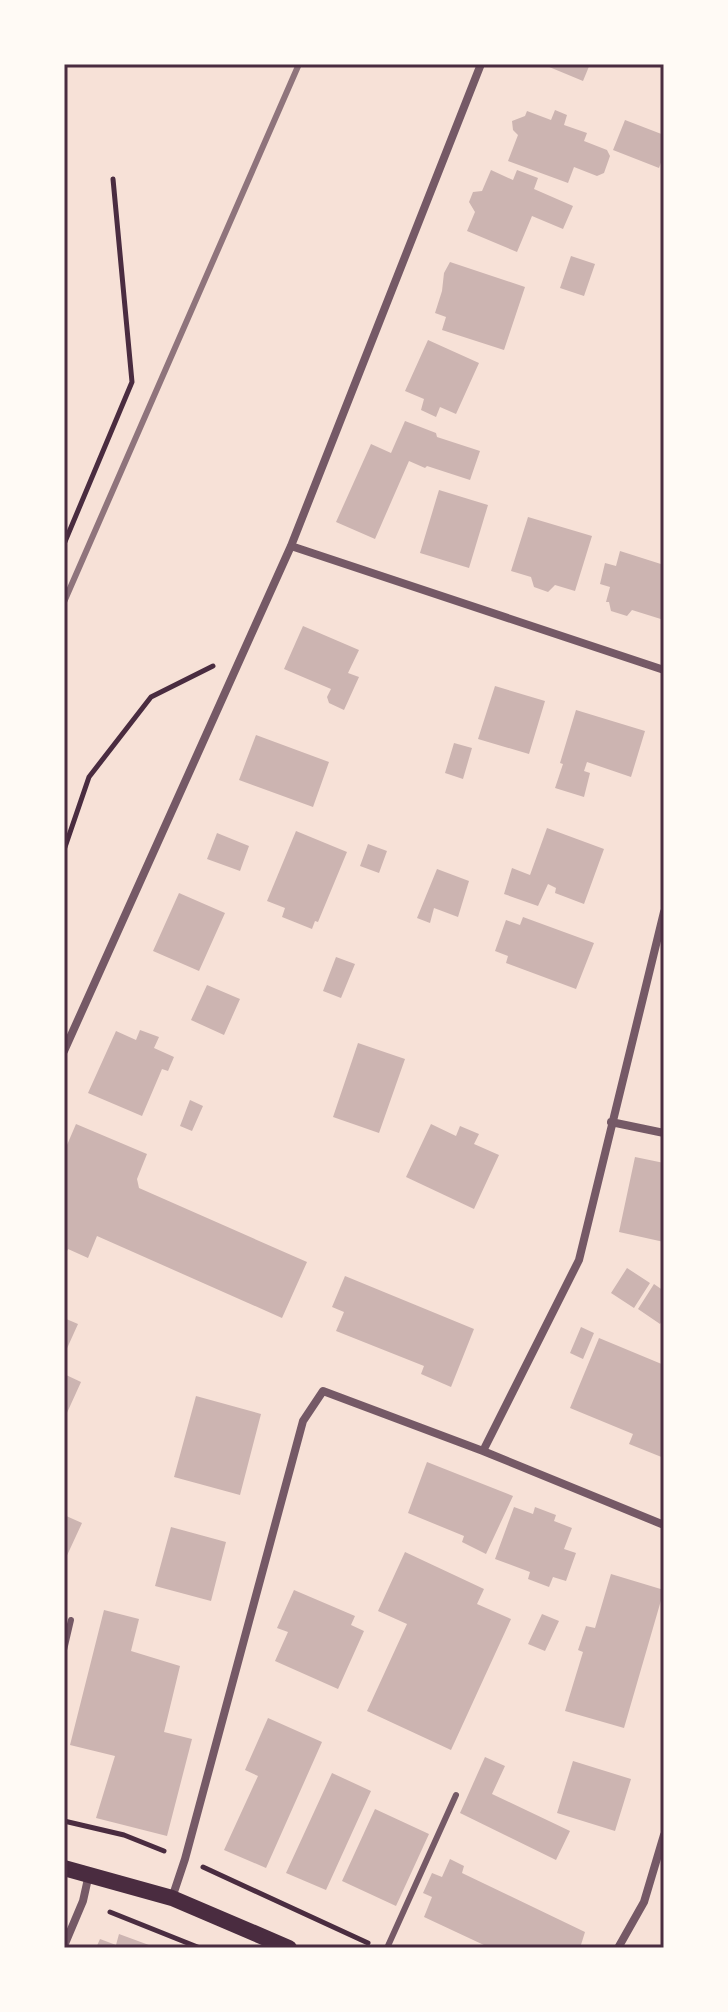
<svg xmlns="http://www.w3.org/2000/svg" width="728" height="2012" font-family="Mulish,sans-serif">
<style>
.building{fill:#ccb4b1}
.lines{fill:none;stroke-linecap:round;stroke-linejoin:round}
.path{stroke:#4a2c40;stroke-width:5}
.service{stroke:#755966;stroke-width:6}
.minor{stroke:#755966;stroke-width:8}
.secondary{stroke:#4a2c40;stroke-width:16}
.rail{stroke:#8f747c;stroke-width:6}
.neatline{fill:none;stroke:#4a2c40;stroke-width:3}
</style>
<rect width="100%" height="100%" fill="#f7e1d7"/>
<!-- building -->
<path class="building" d="M542,64H590L583,81Z
M555,110L567,115L564,125L587,133L584,141L607,150L610,156L604,173L597,176L574,167L568,183L508,161L518,135L513,130L512,121L525,116L527,111L551,120Z
M625,120L664,135V154L659,168L613,150Z
M491,170L513,180L517,170L538,178L534,189L573,206L563,229L532,216L517,252L467,231L475,212L469,202L473,192L482,191Z
M571,256L595,264L584,296L560,288Z
M450,262L525,287L504,350L442,330L446,317L435,313L442,291L444,273Z
M428,340L479,363L456,414L440,407L436,417L421,410L424,399L405,391Z
M405,421L436,433L437,437L480,451L470,480L427,466L425,468L409,461L375,539L336,522L371,444L391,453Z
M439,490L488,505L469,568L420,553Z
M528,517L592,536L575,591L555,585L548,592L534,587L531,577L511,571Z
M620,551L664,565V620L632,610L627,616L611,611L609,602H606L610,587L600,584L605,563L616,566Z
M303,626L359,650L348,673L359,677L344,710L329,703L327,697L331,689L284,669Z
M495,686L545,701L529,754L478,739Z
M576,710L645,731L631,777L587,762L584,771L590,773L584,797L555,788L563,764L560,763Z
M256,735L329,762L313,807L239,780Z
M454,743L472,748L463,779L445,773Z
M547,828L604,849L584,904L555,893L556,888L548,884L538,906L504,894L512,868L530,875Z
M296,831L347,852L318,922L315,921L312,929L282,917L285,908L267,901Z
M217,833L249,846L240,871L207,859Z
M368,844L387,851L379,873L360,866Z
M437,869L469,881L458,917L434,908L430,923L417,918Z
M179,893L225,913L199,971L153,951Z
M523,917L594,943L576,989L506,963L508,956L495,951L506,920L520,925Z
M336,957L355,964L341,998L323,991Z
M207,985L240,999L224,1035L191,1020Z
M140,1030L159,1037L154,1048L174,1057L168,1071L162,1069L142,1116L88,1093L116,1031L136,1040Z
M358,1043L405,1059L379,1133L333,1117Z
M190,1100L203,1106L192,1131L180,1126Z
M76,1124L147,1154L137,1179L139,1188L307,1262L282,1318L97,1236L88,1258L68,1249L64,1258V1152Z
M431,1124L456,1136L460,1126L479,1134L474,1144L499,1155L474,1209L406,1177Z
M635,1157L664,1163V1242L619,1232Z
M627,1268L650,1283L634,1308L611,1293Z
M345,1276L474,1329L451,1387L421,1374L424,1366L336,1331L344,1312L332,1307Z
M654,1284L664,1291V1318L660,1324L638,1309Z
M64,1318L78,1324L64,1355Z
M581,1327L594,1333L583,1359L570,1353Z
M599,1338L664,1365V1458L629,1444L633,1434L570,1408Z
M64,1374L81,1382L66,1415L64,1413Z
M196,1396L261,1414L240,1495L174,1477Z
M427,1462L513,1496L486,1554L462,1542L464,1536L408,1513Z
M514,1507L533,1514L535,1507L556,1515L554,1521L572,1528L564,1549L576,1553L566,1581L553,1577L549,1587L528,1579L530,1572L495,1559Z
M64,1515L82,1523L64,1562Z
M171,1527L226,1542L211,1601L155,1586Z
M405,1552L484,1589L477,1604L511,1619L451,1750L367,1711L407,1624L378,1611Z
M611,1574L664,1590L624,1728L565,1711L583,1652L578,1650L586,1626L595,1628Z
M294,1590L355,1616L351,1625L364,1631L338,1689L275,1661L288,1632L277,1628Z
M104,1610L139,1619L131,1651L180,1666L164,1732L192,1739L167,1836L96,1818L115,1756L70,1745Z
M542,1614L559,1621L545,1651L528,1644Z
M268,1718L322,1742L266,1868L224,1850L258,1776L245,1770Z
M485,1757L505,1766L492,1794L570,1831L556,1860L460,1813Z
M573,1761L631,1779L615,1831L557,1813Z
M332,1773L371,1791L326,1890L286,1873Z
M375,1809L429,1834L396,1906L342,1881Z
M450,1859L464,1866L462,1873L585,1932L580,1948H485L486,1946L424,1917L432,1897L423,1893L432,1873L442,1877Z
M119,1934L157,1948H96L100,1939L116,1945Z"/>
<g class="lines">
<!-- path -->
<path class="path" d="M64,544L132,382L113,179
M64,850L89,777L151,697L213,666
M64,1821L124,1835L164,1851
M203,1867L368,1943
M110,1912L200,1948"/>
<!-- service -->
<path class="service" d="M64,1650L71,1620
M387,1948L456,1795"/>
<!-- minor -->
<path class="minor" d="M291,546L664,670
M64,1051L291,546L481,64
M611,1122L664,1133
M483,1451L579,1260L664,912
M172,1898L185,1859L303,1421L323,1391L483,1451L664,1525
M64,1946L83,1901L89,1874
M618,1948L644,1902L664,1835"/>
<!-- secondary -->
<path class="secondary" d="M64,1868L172,1898L289,1948"/>
<!-- rail -->
<path class="rail" d="M64,602L299,64"/>
</g>
<!-- border -->
<rect width="728" height="2012" fill="none" stroke="#fffaf5" stroke-width="132"/>
<rect x="66" y="66" width="596" height="1880" class="neatline"/>
</svg>
